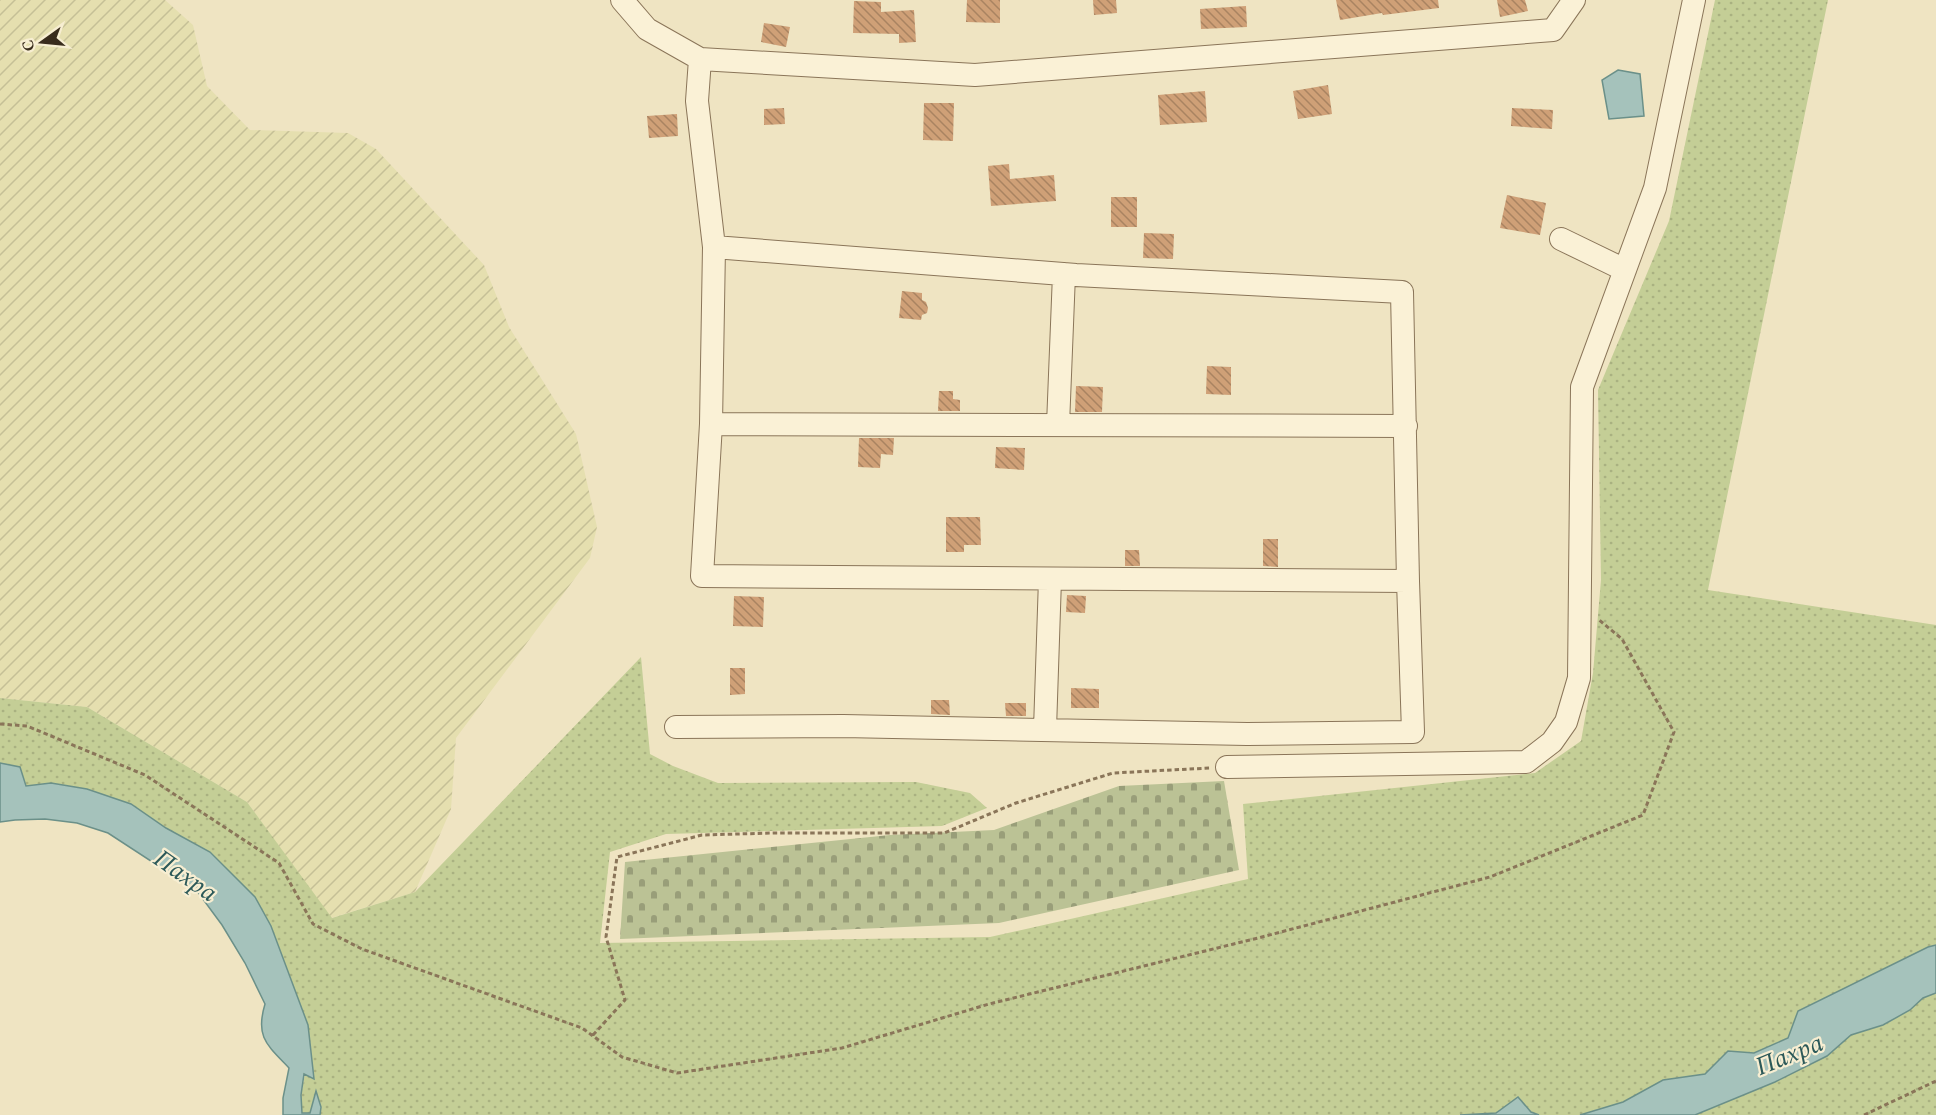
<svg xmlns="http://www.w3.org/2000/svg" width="1936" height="1115" font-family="Spectral,serif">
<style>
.farmland{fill:url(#farmland-furrows)}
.grass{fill:url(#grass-dots)}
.cemetery{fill:url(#cemetery-stones)}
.water{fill:#a5c2bb;stroke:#6b9089;stroke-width:1.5}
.building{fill:url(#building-back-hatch)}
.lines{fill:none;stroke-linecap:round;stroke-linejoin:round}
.minor-casing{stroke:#8a7559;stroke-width:24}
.path{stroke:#8a7559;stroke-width:3;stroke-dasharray:4.5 3;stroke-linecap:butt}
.minor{stroke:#faf1d6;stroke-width:22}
.labels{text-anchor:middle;stroke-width:4.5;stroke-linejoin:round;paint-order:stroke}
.water-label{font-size:26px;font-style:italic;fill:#2c5959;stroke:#f7eed2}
</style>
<defs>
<pattern id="farmland-furrows" width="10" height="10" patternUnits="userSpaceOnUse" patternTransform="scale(1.5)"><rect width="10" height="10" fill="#e5dfaf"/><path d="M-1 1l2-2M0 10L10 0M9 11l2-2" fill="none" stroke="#c5c096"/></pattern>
<pattern id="grass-dots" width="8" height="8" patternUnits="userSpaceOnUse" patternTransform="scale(1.5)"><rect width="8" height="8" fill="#c4ce96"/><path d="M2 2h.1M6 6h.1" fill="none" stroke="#a9b181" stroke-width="1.8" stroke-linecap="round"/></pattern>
<pattern id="cemetery-stones" width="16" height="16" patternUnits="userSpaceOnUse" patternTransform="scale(1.5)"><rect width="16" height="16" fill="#bbc295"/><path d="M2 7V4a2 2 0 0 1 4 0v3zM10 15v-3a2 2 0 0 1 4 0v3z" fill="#999e79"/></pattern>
<pattern id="building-back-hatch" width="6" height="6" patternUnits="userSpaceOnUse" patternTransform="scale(1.5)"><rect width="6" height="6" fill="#cfa077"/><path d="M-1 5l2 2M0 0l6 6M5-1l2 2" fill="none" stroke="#a98361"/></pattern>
</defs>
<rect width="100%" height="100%" fill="#efe4c2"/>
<!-- farmland -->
<path class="farmland" d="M0,0H165L193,25L207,86L250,130L348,133L376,149L484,265L509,327L576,434L597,527L590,558L456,738L451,809L415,892L331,918L247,802L87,707L0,698Z"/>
<!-- grass -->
<path class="grass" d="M1715,0H1828L1708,590L1936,625V945L1928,947L1798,1011L1788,1038L1754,1053L1728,1051L1705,1074L1663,1080L1623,1102L1580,1115H1539L1531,1112L1518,1097L1496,1113L1460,1115H320L321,1106L316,1092L310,1113H302L301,1095L305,1074L313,1079L308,1025L295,990L166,828L131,804L87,789L51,783L25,786L20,767L0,763V698L87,707L247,802L332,918L415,892L641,657L650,754L673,766L718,783L916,782L970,793L987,808L942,826L666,834L610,852L600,943L990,937L1248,879L1243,804L1535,773L1581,741L1593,673L1601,580L1598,390L1669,221Z
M1936,993V1115H1695L1775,1082L1827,1056L1851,1035L1884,1025L1910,1010L1923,998Z"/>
<!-- cemetery -->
<path class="cemetery" d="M1224,781L1239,870L999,923L620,939L625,862L890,835L994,830L1119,786Z"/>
<!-- water -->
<path class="water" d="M1618,70L1640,74L1644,116L1609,119L1602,80Z
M0,763L20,767L26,786L51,783L87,789L131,804L166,828L210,852L255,897L271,926L308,1025L314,1079L304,1074L301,1095L302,1113H310L316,1091L321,1107L320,1115H283V1098L289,1068C267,1045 255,1037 265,1004L245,963L222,925L197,891L108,833L77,823L45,819L15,820L0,822Z
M1936,945V993L1923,998L1910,1010L1883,1025L1851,1035L1827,1056L1775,1082L1695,1115H1580L1623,1102L1663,1080L1705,1074L1728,1051L1754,1053L1788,1038L1798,1011L1928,947Z
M1518,1097L1531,1112L1539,1115H1460L1496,1113Z"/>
<!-- building -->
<path class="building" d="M967,0H1000V23L966,22Z
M1093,0H1116L1117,13L1094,15Z
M1336,0H1438L1439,8L1383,15L1382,13L1340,20Z
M1497,0H1525L1528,11L1500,17Z
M854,1L881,2V12L914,10L916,42L899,43V34L853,33Z
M1246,6L1247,27L1201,29L1200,9Z
M764,23L790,27L786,47L761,42Z
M1328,85L1332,114L1298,119L1293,91Z
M1205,91L1207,122L1160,125L1158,95Z
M924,103H954L953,141L923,140Z
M784,108L785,124L764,125V109Z
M1512,108L1553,110L1552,129L1511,126Z
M677,114L678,136L649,138L647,116Z
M1009,164L1010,179L1054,175L1056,201L991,206L988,166Z
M1507,195L1546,203L1540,235L1500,228Z
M1111,197H1137V227H1111Z
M1144,233L1174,234L1173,259L1143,258Z
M902,291L922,293V300L926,302L928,308L927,313L922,315L921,320L899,318Z
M1207,366L1231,367V395L1206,394Z
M1076,386L1103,387L1102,412H1075Z
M939,391H953V399L960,400V411H938Z
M859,438H894L893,455L881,454L880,468L858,467Z
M996,447L1025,448L1024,470L995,468Z
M946,517H980L981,545H964V552H946Z
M1263,539H1278V567L1263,566Z
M1125,550H1139L1140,566H1125Z
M1067,595L1086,596L1085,613L1066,612Z
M734,596L764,597L763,627L733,626Z
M730,668H745V694L730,695Z
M1071,688L1099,689V708H1071Z
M931,700H949L950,715L931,714Z
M1005,703H1026V716H1006Z"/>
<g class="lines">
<!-- minor casing -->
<g class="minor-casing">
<path id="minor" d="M622,0L647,29L700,59L975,75L1553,30L1574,0
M700,59L697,101L714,247L1076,275L1402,292L1408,581L702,576L711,424L714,247
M1561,239L1625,270
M711,424L1406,426
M1058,425L1064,274
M676,727L843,726L1247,734L1413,732L1408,581
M1045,729L1050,579
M1227,767L1526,762L1552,742L1566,722L1579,678L1582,387L1655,188L1694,0"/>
</g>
<!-- path -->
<path class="path" d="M0,724L27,726L145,775L279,863L313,924L362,949L582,1028L622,1057L677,1073L842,1048L989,1004L1258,938L1490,877L1643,815L1674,732L1622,639L1598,619
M593,1035L625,1000L606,937L617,857L702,835L773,833H944L1016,803L1113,773L1210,768
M1864,1115L1936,1081"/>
<!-- minor -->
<use href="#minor" class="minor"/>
</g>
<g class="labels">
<!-- water labels -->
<g class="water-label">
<text transform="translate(186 875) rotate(35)" y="9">Пахра</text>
<text transform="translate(1789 1054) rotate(-22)" y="9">Пахра</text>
</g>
</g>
<!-- north arrow -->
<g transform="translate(42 42) rotate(255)" stroke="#f7eed2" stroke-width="4.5" paint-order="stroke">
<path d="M0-4.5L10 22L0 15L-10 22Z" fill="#392c1d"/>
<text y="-9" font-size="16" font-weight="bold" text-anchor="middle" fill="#392c1d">С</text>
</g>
</svg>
